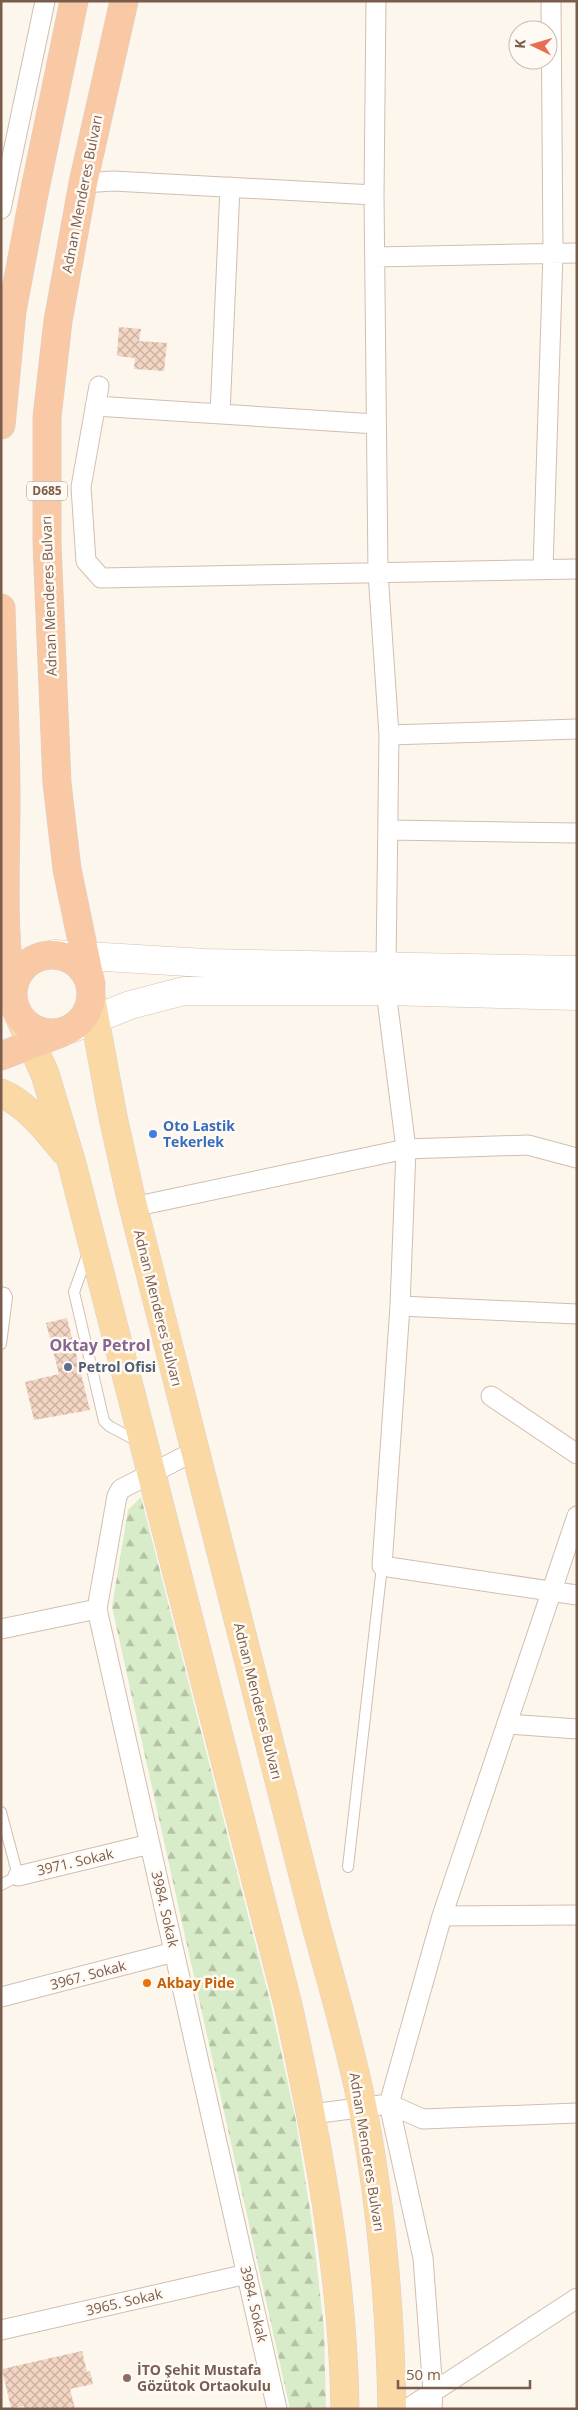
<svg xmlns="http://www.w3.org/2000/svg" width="578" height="2410" font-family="'Open Sans',sans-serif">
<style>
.forest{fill:url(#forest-firs)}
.building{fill:url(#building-cross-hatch)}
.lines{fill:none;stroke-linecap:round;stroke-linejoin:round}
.service-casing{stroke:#d1beb0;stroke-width:12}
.minor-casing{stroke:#d1beb0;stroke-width:21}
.secondary-casing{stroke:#d6c0b0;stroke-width:29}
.primary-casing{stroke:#dad1cd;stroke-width:29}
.trunk-casing{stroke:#dad1cd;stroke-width:29}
.service{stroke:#fff;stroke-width:10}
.minor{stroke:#fff;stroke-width:19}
.secondary{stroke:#fff;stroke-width:28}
.primary{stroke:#fbd9a5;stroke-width:28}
.trunk{stroke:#f9c8a4;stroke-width:28}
.shop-dot{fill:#3f7fe0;stroke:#fffaf3;stroke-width:2}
.service-dot{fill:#5c6f8a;stroke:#fffaf3;stroke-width:2}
.food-dot{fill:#e8710a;stroke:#fffaf3;stroke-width:2}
.education-dot{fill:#8d6e63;stroke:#fffaf3;stroke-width:2}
.labels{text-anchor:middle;stroke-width:5;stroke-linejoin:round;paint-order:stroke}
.shield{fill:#fffaf3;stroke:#a28b7f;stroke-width:1}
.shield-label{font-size:12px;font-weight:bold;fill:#7a5c4d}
.street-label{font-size:14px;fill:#7a5c4d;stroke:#fffaf3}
.shop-label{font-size:14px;font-weight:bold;fill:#366cbe;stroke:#fffaf3;text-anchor:start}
.service-label{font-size:14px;font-weight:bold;fill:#4e5e75;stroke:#fffaf3;text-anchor:start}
.food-label{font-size:14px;font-weight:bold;fill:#c56008;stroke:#fffaf3;text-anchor:start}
.education-label{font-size:14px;font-weight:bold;fill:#785e54;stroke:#fffaf3;text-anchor:start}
.quarter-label{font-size:16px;font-weight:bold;fill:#846695;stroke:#fffaf3}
</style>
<defs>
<pattern id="forest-firs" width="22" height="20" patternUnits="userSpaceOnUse" patternTransform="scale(1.25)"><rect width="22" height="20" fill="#d8ecc9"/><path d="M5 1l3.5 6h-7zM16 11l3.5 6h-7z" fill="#b4c2a5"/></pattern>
<pattern id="building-cross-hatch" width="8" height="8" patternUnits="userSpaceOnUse" patternTransform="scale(1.25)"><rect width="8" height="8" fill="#f3d5c3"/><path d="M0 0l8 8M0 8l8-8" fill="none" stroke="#cab0a1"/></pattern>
</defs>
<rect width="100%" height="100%" fill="#fdf6ec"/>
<!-- forest -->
<path class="forest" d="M141,1497L271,2005L296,2121L312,2223L324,2329L326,2409H290L112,1607L128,1510Z"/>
<!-- building -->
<path class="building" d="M119,327L141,329L139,341L167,343L164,371L134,369L135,358L117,356Z
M67,1318L90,1410L34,1420L25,1382L59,1374L46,1323Z
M82,2351L87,2372L90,2371L93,2384L70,2389L75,2409H24V2406L11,2408L2,2369Z"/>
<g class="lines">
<!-- service casing -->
<g class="service-casing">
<path id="service" d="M88,1253L74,1292L104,1421L109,1426L139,1442
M1,1292L5,1293L7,1297L1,1344
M1,1812L18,1876L1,1885
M348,1867L382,1566"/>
</g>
<!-- minor casing -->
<g class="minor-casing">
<path id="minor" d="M376,1L374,195L378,572L389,735L386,966
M83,183L113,181L374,195
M1,209L45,1
M375,257L577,253
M99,386L81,487L86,561L101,578L577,569
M95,406L376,424
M220,414L230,187
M543,569L553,253L551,1
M389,735L577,729
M389,830L577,833
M386,991L406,1149L400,1306L382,1566L577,1595
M133,1207L406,1149L528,1145L577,1158
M400,1306L577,1314
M491,1396L577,1454
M195,1451L121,1489L117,1496L97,1609L277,2409
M1,1629L97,1609
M507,1724L577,1729
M18,1876L150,1844
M442,1916L577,1516
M1,1997L174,1952
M389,2104L423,2258L433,2392L432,2409
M389,2104L423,2119L577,2113
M312,2114L389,2104L442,1916L577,1915
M1,2330L247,2274
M407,2409L577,2298"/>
</g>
<!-- secondary casing -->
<g class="secondary-casing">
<path id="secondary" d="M54,954L205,963L577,970
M73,1028L130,1005L184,991H386L577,996"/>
</g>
<!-- primary casing -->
<g class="primary-casing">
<path id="primary" d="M91,998L113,1117L131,1198L315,1922C332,1985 351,2047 363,2110C382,2208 390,2310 392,2409
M19,1016L45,1074L72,1164L288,2005C317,2138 343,2272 345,2409
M1,1093C28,1105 46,1129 64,1151"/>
</g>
<!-- trunk casing -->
<g class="trunk-casing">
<path id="trunk" d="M1,425L12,311L34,194L74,1
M1,608C3,673 6,737 6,801C6,870 1,938 14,1005
M13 994a39 39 0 1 1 78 0a39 39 0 1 1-78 0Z
M91,985L67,869L57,783L47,543V417L58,321L83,183L124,1
M1,1056L61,1033"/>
</g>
<!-- service -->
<use href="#service" class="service"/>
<!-- minor -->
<use href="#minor" class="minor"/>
<!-- secondary -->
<use href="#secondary" class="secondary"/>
<!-- primary -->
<use href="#primary" class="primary"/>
<!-- trunk -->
<use href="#trunk" class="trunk"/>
</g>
<!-- markers -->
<circle class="shop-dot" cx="153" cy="1134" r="5"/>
<circle class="service-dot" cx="68" cy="1367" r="5"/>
<circle class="food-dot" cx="147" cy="1983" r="5"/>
<circle class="education-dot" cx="127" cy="2378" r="5"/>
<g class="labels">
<!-- shield labels -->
<rect class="shield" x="27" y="481.5" width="40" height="19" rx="4"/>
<g class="shield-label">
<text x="47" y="495">D685</text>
</g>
<!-- street labels -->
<g class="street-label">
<text transform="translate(82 194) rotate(-79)" y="5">Adnan Menderes Bulvarı</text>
<text transform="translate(49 596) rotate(-92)" y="5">Adnan Menderes Bulvarı</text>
<text transform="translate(158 1308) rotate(76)" y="5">Adnan Menderes Bulvarı</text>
<text transform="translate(258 1701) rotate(76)" y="5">Adnan Menderes Bulvarı</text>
<text transform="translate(75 1862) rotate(-13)" y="5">3971. Sokak</text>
<text transform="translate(165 1909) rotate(77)" y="5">3984. Sokak</text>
<text transform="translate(88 1975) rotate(-15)" y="5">3967. Sokak</text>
<text transform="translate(367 2152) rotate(81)" y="5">Adnan Menderes Bulvarı</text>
<text transform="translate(124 2302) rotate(-13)" y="5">3965. Sokak</text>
<text transform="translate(254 2304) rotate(77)" y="5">3984. Sokak</text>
</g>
<!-- shop labels -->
<g class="shop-label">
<text x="163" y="1131">Oto Lastik<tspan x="163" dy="16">Tekerlek</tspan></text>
</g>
<!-- service labels -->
<g class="service-label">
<text x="78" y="1372">Petrol Ofisi</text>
</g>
<!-- food labels -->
<g class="food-label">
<text x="157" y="1988">Akbay Pide</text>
</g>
<!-- education labels -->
<g class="education-label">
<text x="137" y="2375">İTO Şehit Mustafa<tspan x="137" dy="16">Gözütok Ortaokulu</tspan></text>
</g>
<!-- quarter labels -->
<g class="quarter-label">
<text x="100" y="1351">Oktay Petrol</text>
</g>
</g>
<!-- border -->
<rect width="578" height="2410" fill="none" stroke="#7a5c4d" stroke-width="5"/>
<!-- north arrow -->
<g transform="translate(533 45) rotate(275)"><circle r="24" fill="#fffaf3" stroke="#cabbb1"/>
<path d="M0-4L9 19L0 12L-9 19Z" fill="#e76f51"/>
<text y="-8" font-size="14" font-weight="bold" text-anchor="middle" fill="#7a5c4d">K</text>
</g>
<!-- scale -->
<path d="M398 2380v8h132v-8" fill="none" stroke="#7a5c4d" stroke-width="2.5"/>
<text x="406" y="2380" font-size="15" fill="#7a5c4d" stroke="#fffaf3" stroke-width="4" paint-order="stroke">50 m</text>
</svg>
